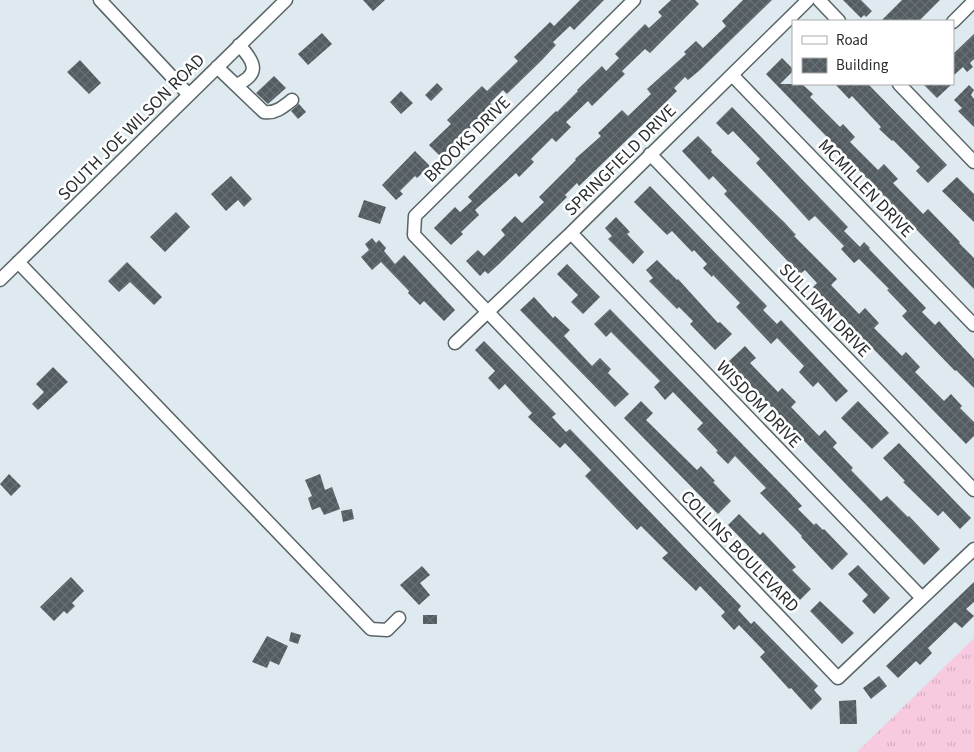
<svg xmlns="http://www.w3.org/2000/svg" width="974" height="752" font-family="'Source Sans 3',sans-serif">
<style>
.grass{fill:url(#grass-tufts)}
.building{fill:url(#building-cross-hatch)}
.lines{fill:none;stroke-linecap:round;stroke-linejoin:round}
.minor-casing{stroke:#596468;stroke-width:15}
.minor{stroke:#fff;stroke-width:12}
.labels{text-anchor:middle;stroke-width:5;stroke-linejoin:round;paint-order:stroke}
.street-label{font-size:18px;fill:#2a2e30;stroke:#fff}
</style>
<defs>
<pattern id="grass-tufts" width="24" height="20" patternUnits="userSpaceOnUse" patternTransform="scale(1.25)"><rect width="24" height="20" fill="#f8cae0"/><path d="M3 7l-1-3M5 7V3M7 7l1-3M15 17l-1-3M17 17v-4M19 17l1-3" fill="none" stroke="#d5aec0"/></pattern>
<pattern id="building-cross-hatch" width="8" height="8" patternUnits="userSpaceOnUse" patternTransform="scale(1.25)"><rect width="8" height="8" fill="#525c61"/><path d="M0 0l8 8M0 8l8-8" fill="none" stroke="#687074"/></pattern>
</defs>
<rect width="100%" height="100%" fill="#deeaef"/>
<!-- grass -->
<path class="grass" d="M974,638V752H857Z"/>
<!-- building -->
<path class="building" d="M363,0H385L373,11Z
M580,0H604L574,30L570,26L553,42L556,45L542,60L507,94L503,90L490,103L493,106L441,157L429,145L451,124L447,120L482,86L487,91L518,61L514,57L550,22L554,26Z
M671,0H695L699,4L650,53L645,49L622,71L625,74L592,106L588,101L566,122L571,127L556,142L552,138L531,159L534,162L519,177L516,173L475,210L479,215L461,232L463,234L451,245L434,228L455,207L460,212L472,201L468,197L487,178L556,111L557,112L578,91L577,90L602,66L606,71L619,58L615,54L645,24L649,28L662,16L658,12Z
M743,0H772L700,70L688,80L685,77L674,88L677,91L658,110L579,186L577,183L565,195L567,197L499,264L488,274L485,271L480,276L466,261L478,250L484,256L505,235L501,230L515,216L522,223L544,202L539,197L576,160L575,159L601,136L598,133L622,110L628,116L651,94L647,89L686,54L684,52L696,41L703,48L726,26L722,21Z
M843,0H861L872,11L866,17L864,15L861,18Z
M902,0H940L919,21H881Z
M322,33L332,44L308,65L298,54Z
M974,34V59L970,63L973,67L967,72L963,67L953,76V54Z
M782,58L793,69V71L780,84H802L813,94L810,97L840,127L843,124L855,137L850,142L878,170L884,164L898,179L893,183L923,214L928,209L960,242L959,243L974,258V289L766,74Z
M80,60L101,83L89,94L67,72Z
M274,76L286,88L268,104L256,93Z
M437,83L443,89L431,101L425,95Z
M835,84H868L947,165L928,183L916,171L920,167L893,140L892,141L879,129L881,127L852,96L849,99Z
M923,84H952L937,98Z
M969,85L974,90L971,95L974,99V127L958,111L962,108L954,100Z
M401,91L413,103L401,114L390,102Z
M299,104L306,112L298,119L291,111Z
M732,107L848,227L844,231L860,247L864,242L870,248L869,249L926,308L922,312L935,325L939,321L974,359V388L956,370L955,371L902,316L907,311L887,290L889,289L859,259L854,263L841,249L844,246L815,216L809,221L756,163L760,159L733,131L728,135L716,123Z
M698,136L712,150L711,152L784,222L796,235L794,236L837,279L831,285L859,314L865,308L879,323L874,328L902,356L906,352L920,367L915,372L944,401L951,394L962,406L960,408L974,422V436L966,444L813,287L817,283L805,270L800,274L724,194L727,191L713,176L709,180L682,151Z
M415,151L430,166L417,178L415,176L400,191L403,194L396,200L382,185Z
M231,176L252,199L244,207L238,200L226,211L211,194Z
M957,177L974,194V222L942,191Z
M650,186L767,306L763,310L777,324L781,320L848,391L836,402L818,382L813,387L799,372L804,366L777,338L771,344L736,307L740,303L713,275L712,277L703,268L707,264L694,250L692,252L672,231L667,235L634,202Z
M364,200L386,207L380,224L358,217Z
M176,212L190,227L165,252L150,237Z
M616,217L630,232L627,234L644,252L633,264L608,239L612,236L605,228Z
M372,238L376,243L379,240L386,248L384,251L395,264L404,255L455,310L444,321L424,301L420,305L408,293L409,291L381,262L372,270L361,257L369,250L365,244Z
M657,260L677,280L678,279L718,323L720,322L732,334L715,350L690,324L693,321L679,307L677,309L649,281L653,278L646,270Z
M127,262L162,297L154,305L130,282L119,292L108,281Z
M567,264L600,297L583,314L571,302L578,295L557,274Z
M534,297L553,318L555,316L570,330L564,336L592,366L600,358L611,369L608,373L629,394L615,407L520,310Z
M610,309L788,491L802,506L798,509L814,525L816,523L823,530L824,529L848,554L832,570L801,537L802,536L760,493L766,488L735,456L728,464L716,452L718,451L697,429L703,423L673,392L665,400L654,387L660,381L611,332L606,337L594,324Z
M484,341L556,414L552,417L566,432L570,429L741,606L738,610L751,624L754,621L818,686L814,690L822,699L811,710L791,688L789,689L760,657L765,652L739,625L734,630L721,616L725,612L700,586L696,591L662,558L668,553L641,526L637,530L585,476L591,470L565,443L560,448L528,417L532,413L505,384L499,390L488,378L495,371L475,350Z
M745,346L756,358L750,363L778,392L782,388L796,402L791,407L819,436L825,430L837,443L833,447L853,468L851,470L881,501L887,496L908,517L909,516L940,549L924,565L728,362Z
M53,367L68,382L38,410L32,404L44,392L36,384Z
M641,401L653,413L646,420L697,470L701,466L715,481L713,482L731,501L718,514L624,418Z
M858,401L889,433L872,449L841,418Z
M899,443L971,518L960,529L943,511L938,516L903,482L905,481L883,458Z
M9,474L21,486L11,496L0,484Z
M320,474L325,490L332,487L340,509L324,515L320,507L312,510L308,498L312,496L305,480Z
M352,509L354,519L343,522L341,511Z
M739,514L760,535L763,532L796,567L792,570L811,589L800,600L728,525Z
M858,565L890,598L874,614L862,601L868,595L848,574Z
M422,566L430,575L420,583L430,595L419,605L400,585Z
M71,577L84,591L72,603L75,606L67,614L64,611L54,621L40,607Z
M974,582V602L966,609L974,616L962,628L955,622L928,648L932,653L920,665L916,661L898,678L886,666Z
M820,601L854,633L842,644L810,611Z
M423,615H437V624H423Z
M291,632L301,635L298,644L289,641Z
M267,636L288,646L279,665L270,661L267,668L252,662Z
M879,676L887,686L871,699L863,688Z
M856,700L857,724H840L839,701Z"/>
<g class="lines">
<!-- minor casing -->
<g class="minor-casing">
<path id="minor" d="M100,0L188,94
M634,0L415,216L414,235L838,678L974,549
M819,0L839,21
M953,22L974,1
M217,67L264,112C275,114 283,107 292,100
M732,75L974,325
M899,84L974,162
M236,85C261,74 255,62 239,45
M650,154L974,490
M571,233L922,598
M18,262L371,629L387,630L399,618
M0,280L286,0
M455,343L571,233L808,0"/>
</g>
<!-- minor -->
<use href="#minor" class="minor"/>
</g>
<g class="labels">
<!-- street labels -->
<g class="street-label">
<text transform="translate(131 127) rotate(-45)" y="6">SOUTH JOE WILSON ROAD</text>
<text transform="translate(467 139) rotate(-45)" y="6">BROOKS DRIVE</text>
<text transform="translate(620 160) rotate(-45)" y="6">SPRINGFIELD DRIVE</text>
<text transform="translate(866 188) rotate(46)" y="6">MCMILLEN DRIVE</text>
<text transform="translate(825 310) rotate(46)" y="6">SULLIVAN DRIVE</text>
<text transform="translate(759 404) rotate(46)" y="6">WISDOM DRIVE</text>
<text transform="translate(740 551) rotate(46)" y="6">COLLINS BOULEVARD</text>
</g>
</g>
<!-- legend -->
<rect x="792" y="20" width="162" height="65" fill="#ffffff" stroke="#aaabac"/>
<rect x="802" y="36" width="25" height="8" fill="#ffffff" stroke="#aaabac"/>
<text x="836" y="45" font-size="15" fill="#2a2e30">Road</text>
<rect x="802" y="58" width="25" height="15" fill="url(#building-cross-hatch)" stroke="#aaabac"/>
<text x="836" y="70" font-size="15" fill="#2a2e30">Building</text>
</svg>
